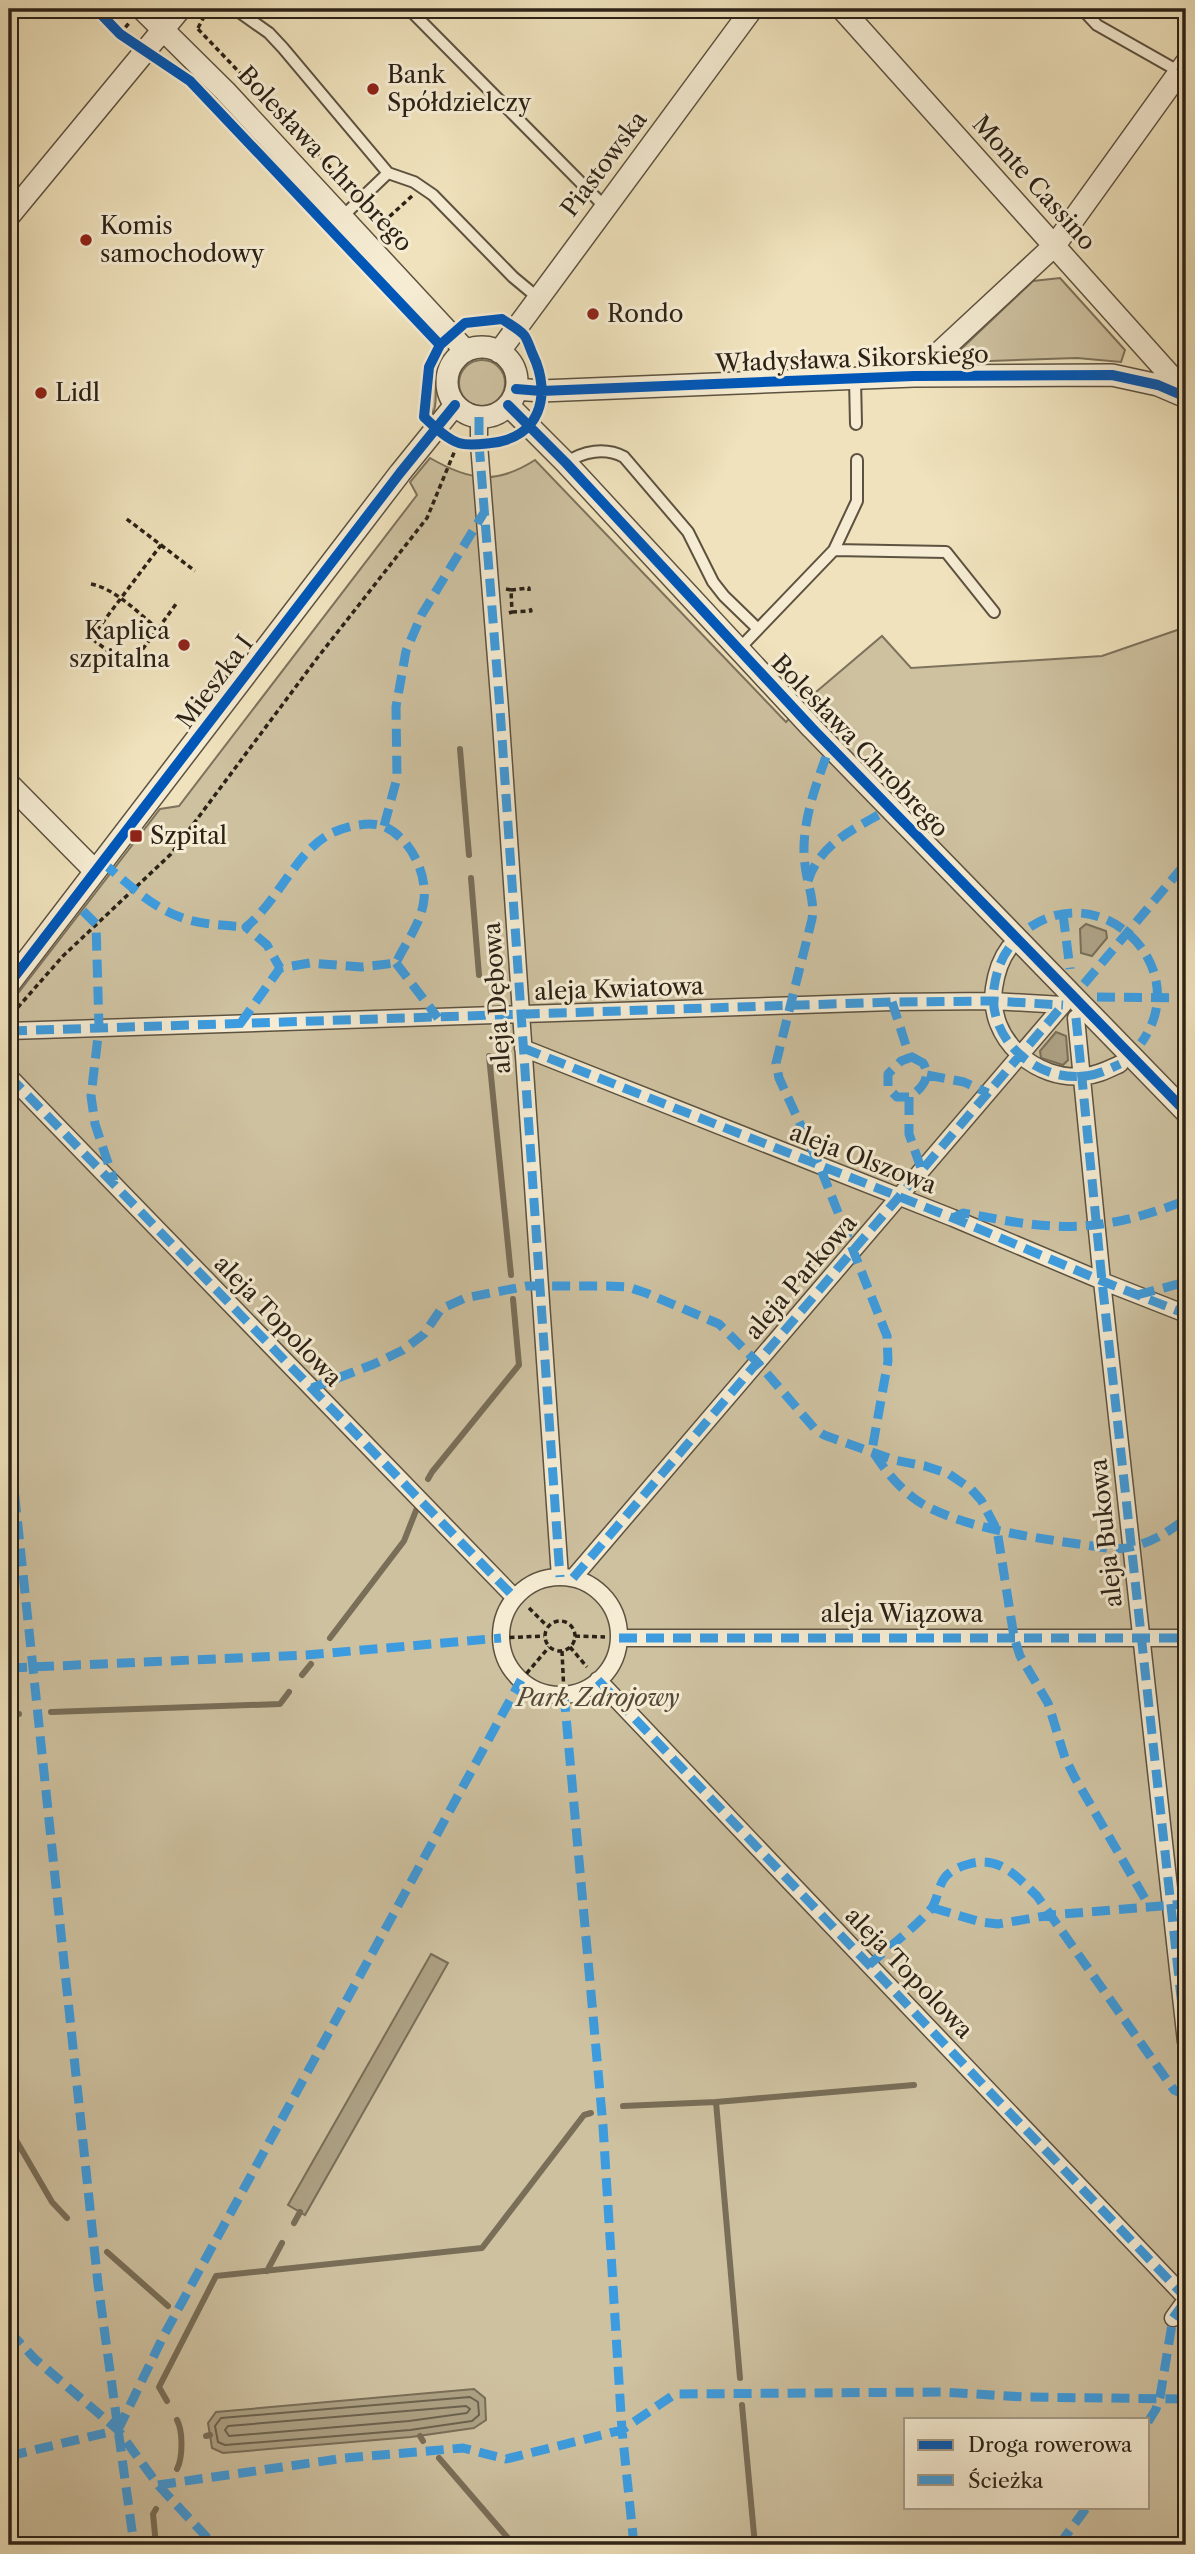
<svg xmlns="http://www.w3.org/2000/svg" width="1195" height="2554" font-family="'Libre Caslon Text',serif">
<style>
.green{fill:#cec1a0;stroke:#7d725c;stroke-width:2;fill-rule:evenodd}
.water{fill:#ada184;stroke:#796e58;stroke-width:2}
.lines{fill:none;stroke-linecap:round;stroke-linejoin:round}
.shore{stroke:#6c624e;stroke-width:2}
.stream{stroke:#796e58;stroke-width:6}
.service-casing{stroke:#5d5240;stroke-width:14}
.pedestrian-casing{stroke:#5d5240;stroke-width:19}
.minor-casing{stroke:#5d5240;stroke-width:24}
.path{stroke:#2c2217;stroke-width:3.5;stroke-dasharray:5 3.5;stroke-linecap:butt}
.service{stroke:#f5ecd3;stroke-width:10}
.pedestrian{stroke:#f5ecd3;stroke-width:16}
.minor{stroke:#f5ecd3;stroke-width:21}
.quiet{stroke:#3d9cdf;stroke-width:9;stroke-dasharray:18 9;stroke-linecap:butt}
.cycleway-casing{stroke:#f5ecd3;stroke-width:15}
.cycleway{stroke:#0057b8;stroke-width:10}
.poi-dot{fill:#8f2418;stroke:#f5ecd3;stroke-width:2.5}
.labels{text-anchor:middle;stroke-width:6;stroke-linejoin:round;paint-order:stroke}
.poi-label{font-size:24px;fill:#2c2217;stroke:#f5ecd3;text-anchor:start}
.street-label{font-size:24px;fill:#2c2217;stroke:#f5ecd3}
.park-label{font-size:24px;font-style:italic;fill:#544a39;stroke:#f5ecd3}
</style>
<rect width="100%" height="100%" fill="#efe2bc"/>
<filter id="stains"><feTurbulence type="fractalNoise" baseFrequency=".00286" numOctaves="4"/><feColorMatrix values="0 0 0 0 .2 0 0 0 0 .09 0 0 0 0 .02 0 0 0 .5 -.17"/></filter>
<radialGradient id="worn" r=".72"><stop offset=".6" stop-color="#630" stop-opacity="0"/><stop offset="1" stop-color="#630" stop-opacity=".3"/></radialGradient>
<!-- green -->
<path class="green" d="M1060,278L1125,350L1121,362L1077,358L962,362L958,352L1033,281Z
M443,351C444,362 439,369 437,379C434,392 438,402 433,414C427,401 433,361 443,351Z
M459 383a23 23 0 1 1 46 0a23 23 0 1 1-46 0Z
M430,458C470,481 496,485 535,460L786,722L816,692L882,636L911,668L1102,656L1186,627V2390L1184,2392L1186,2395V2545H9V1005L160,809L179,806L417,495L410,482ZM906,2419H1148V2507H906Z"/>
<!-- water -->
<path class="water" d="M1086,924L1106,931L1107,938L1092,956L1081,953L1080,929Z
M1056,1032L1066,1036L1068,1060L1063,1065L1041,1058L1040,1051Z
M431,1954L448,1963L305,2215L288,2205Z
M474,2389L485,2398L486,2420L474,2428L411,2437L223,2453L212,2448L208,2423L216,2412Z"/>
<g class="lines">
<!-- shore -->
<path class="shore" d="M470,2397L478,2402L479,2415L472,2421L410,2430L225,2445L218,2442L215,2426L221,2418Z
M466,2406L470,2409L467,2413L409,2421L229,2436L225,2430L228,2426Z"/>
<!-- stream -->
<path class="stream" d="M460,749L469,855
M471,878L479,975
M489,1056L511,1275
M428,1479L432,1472L519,1365L513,1299
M330,1638L404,1541L417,1508
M302,1675L311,1664
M51,1712L280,1704L289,1692
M9,1714H19
M716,2102L914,2085
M623,2106L716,2102L740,2378
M9,2128L52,2202L67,2218
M294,2223L300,2212
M107,2252L168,2306
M267,2271L282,2243
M167,2401L159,2387L216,2276L482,2248L584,2115L591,2113
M742,2405L755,2545
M177,2420C183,2431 183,2457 177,2469
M206,2436L210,2435
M420,2436L423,2441
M439,2458L514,2545
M156,2509L153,2514L156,2545
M9,2510L13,2545"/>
<!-- service casing -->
<g class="service-casing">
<path id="service" d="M235,9L269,33L283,48L388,173L414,182L433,195L513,277L537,297
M409,9L605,207
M1082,9L1097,25L1180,72
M342,217L388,173
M855,379L856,424
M566,463C583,451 605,447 624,457L688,532L713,582L724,596L758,629
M834,550L857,501V460
M738,650L834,550L946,552L994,612"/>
</g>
<!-- pedestrian casing -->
<g class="pedestrian-casing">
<path id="pedestrian" d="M479,417V444L500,709L560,1577
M1009,948C1000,960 996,974 994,988C987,1039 1036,1082 1085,1076C1098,1075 1109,1069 1120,1064
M1076,1018L1102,1281L1186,2042
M9,1031L892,1002L993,1001L1063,1005
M523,1048L953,1218L1102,1281L1186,1314
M9,1076L515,1598
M501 1636a59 59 0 1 1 118 0a59 59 0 1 1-118 0Z
M573,1578L1063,1005
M619,1638H1186
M598,1680L1186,2298
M1173,2318L1186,2300"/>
</g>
<!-- minor casing -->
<g class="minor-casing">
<path id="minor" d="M142,9L225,91L465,350
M842,9L1186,393
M9,216L180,9
M447 382a35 35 0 1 1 70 0a35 35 0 1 1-70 0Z
M499,352L752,9
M914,376L1055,245L1186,63
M516,389L541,391L914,376L1112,375L1158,385L1186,397
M508,405L566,463L812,728L1186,1112
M9,784L95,871
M9,984L400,473L455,405"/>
</g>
<!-- path -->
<path class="path" d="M198,28L206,13L202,9
M198,29L351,189
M120,34L129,23
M377,228L412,196
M161,545L195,571
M91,584C116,589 138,613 158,629L129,667L91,638L161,545L124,517
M506,589L511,590L512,612L509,613
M511,590L529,588V591
M512,612L531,611L530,608
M158,629L176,604
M12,1014L63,956L171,854L318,657L427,518L458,443
M1180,1209L1183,1222
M529,1608L547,1626
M545 1636a15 15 0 1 1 30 0a15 15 0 1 1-30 0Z
M575,1636L605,1637
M501,1638L544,1636
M570,1647L587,1667
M562,1651L564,1694
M521,1680L549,1647"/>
<!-- service -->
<use href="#service" class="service"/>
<!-- pedestrian -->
<use href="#pedestrian" class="pedestrian"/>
<!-- minor -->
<use href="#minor" class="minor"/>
<!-- quiet -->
<path class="quiet" d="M1180,72L1186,63
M479,417V444L500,709L560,1577
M826,757C814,790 800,829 805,865C807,884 815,900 812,919L776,1063L779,1078L820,1167L887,1336L888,1361L872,1450C884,1470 903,1493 924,1505C976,1533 1055,1540 1113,1549C1140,1549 1166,1535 1186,1518
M384,826L397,778L396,707L406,651L422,614L485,511
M102,862C126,882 150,906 180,917C200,925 224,925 246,927
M808,881C819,846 850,831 880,814
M83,911L96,924L99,1028L91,1096L95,1124L114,1181
M1063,914L1070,969
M1030,927C1105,877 1195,970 1141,1043
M1009,948C1000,960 996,974 994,988C987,1039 1036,1082 1085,1076C1098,1075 1109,1069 1120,1064
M396,963L438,1018
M1084,984L1186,863
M1097,997L1186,998
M892,1002L910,1058
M1076,1018L1102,1281L1186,2042
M240,1024L280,968L310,963L361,967L396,963C406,942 422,922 424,899C427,873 410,838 385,827C370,820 342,827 328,835C296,853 277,902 246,927L267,945L280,968
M9,1031L892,1002L993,1001L1063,1005
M523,1048L953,1218L1102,1281L1186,1314
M912,1057L923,1063C932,1077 922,1089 909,1097H897L888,1088V1074L901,1061Z
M927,1075L964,1082L988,1093
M9,1076L515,1598
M909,1097V1134L922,1171
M953,1218L963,1213C993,1218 1024,1225 1054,1226C1099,1229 1145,1217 1186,1200
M1183,1222L1186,1227
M1137,1295L1186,1282
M312,1388L374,1364L403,1350L424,1334L441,1309L465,1298L527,1286H607L628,1287L646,1293L719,1324L757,1362L815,1429L824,1435L894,1460L925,1466L949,1474L971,1489L981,1500L997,1530L1014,1637L1020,1656L1048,1703L1065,1758L1075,1778L1151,1909
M9,1441L98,2284L134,2545
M573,1578L1063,1005
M619,1638H1186
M9,1668L306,1655L501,1638
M598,1680L1186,2298
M564,1694L603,2126L622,2430L634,2545
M933,1908L981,1922L998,1924L1051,1915L1186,1904
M869,1965C889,1947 912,1930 930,1910C938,1902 937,1886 946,1876C952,1870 961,1866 969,1864C1000,1855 1017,1877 1037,1896L1174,2090L1186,2095
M9,2331L35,2359L118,2430L158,2485L214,2545
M1148,2422L1156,2409L1160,2397L1173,2318L1186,2300
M118,2430L163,2337L521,1680
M9,2456L118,2430
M158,2485L345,2458L463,2448L506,2459L622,2430L675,2394L943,2392L1024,2397L1186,2399
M1059,2545L1087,2507"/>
<!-- cycleway casing -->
<g class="cycleway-casing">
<path id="cycleway" d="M96,9L120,34L190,81L440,345L429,367L424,417C434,426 446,439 459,443C469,446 481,444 491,443C540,438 552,395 533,355C530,349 528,340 524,335C519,329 509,324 502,319L465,323L440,345
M516,389L541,391L914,376L1112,375L1158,385L1186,397
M508,405L566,463L812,728L1186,1112
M9,984L400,473L455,405"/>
</g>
<!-- cycleway -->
<use href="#cycleway" class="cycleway"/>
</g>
<!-- markers -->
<g class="poi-dot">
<circle cx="373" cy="89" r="7"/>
<circle cx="86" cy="240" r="7"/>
<circle cx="593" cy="314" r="7"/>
<circle cx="41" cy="393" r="7"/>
<circle cx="184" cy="645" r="7"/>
<rect x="129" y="829" width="14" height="14" rx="3.5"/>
</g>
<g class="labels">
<!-- poi labels -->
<g class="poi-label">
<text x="387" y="83">Bank<tspan x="387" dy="28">Spółdzielczy</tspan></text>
<text x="100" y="234">Komis<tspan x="100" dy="28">samochodowy</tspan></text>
<text x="607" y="322">Rondo</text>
<text x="55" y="401">Lidl</text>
<text x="170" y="639" text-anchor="end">Kaplica<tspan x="170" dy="28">szpitalna</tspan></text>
<text x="150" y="844">Szpital</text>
</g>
<!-- street labels -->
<g class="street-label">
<text transform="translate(325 159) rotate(47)" y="8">Bolesława Chrobrego</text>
<text transform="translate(604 164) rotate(-53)" y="8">Piastowska</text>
<text transform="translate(1034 183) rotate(48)" y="8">Monte Cassino</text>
<text transform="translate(852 359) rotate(-2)" y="8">Władysława Sikorskiego</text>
<text transform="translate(215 682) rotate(-53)" y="8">Mieszka I</text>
<text transform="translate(860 746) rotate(46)" y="8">Bolesława Chrobrego</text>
<text transform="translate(619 989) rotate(-2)" y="8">aleja Kwiatowa</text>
<text transform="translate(497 998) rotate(-94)" y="8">aleja Dębowa</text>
<text transform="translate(863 1159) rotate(21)" y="8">aleja Olszowa</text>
<text transform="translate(801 1277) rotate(-49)" y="8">aleja Parkowa</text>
<text transform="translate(278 1321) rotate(46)" y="8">aleja Topolowa</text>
<text transform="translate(1106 1533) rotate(-96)" y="8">aleja Bukowa</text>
<text x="902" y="1622">aleja Wiązowa</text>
<text transform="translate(909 1973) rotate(46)" y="8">aleja Topolowa</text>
</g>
<!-- park labels -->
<g class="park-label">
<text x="598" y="1706">Park Zdrojowy</text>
</g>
</g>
<!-- margin -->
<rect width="1195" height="2554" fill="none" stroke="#efe2bc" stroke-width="35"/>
<rect x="10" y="10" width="1174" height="2533" fill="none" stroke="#2c2217" stroke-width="3.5"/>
<rect x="18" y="18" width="1160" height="2519" fill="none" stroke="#2c2217" stroke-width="2"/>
<!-- legend -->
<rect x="904" y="2418" width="245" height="91" fill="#f5ecd3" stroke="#a59b88" stroke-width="2"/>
<rect x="918" y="2440" width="35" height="10" fill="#0057b8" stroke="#a59b88" stroke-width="2"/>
<text x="968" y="2452" font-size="21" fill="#2c2217">Droga rowerowa</text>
<rect x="918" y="2475" width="35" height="10" fill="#3d9cdf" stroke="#a59b88" stroke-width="2"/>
<text x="968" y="2488" font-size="21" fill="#2c2217">Ścieżka</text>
<rect width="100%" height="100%" filter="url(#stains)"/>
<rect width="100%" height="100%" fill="url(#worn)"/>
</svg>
